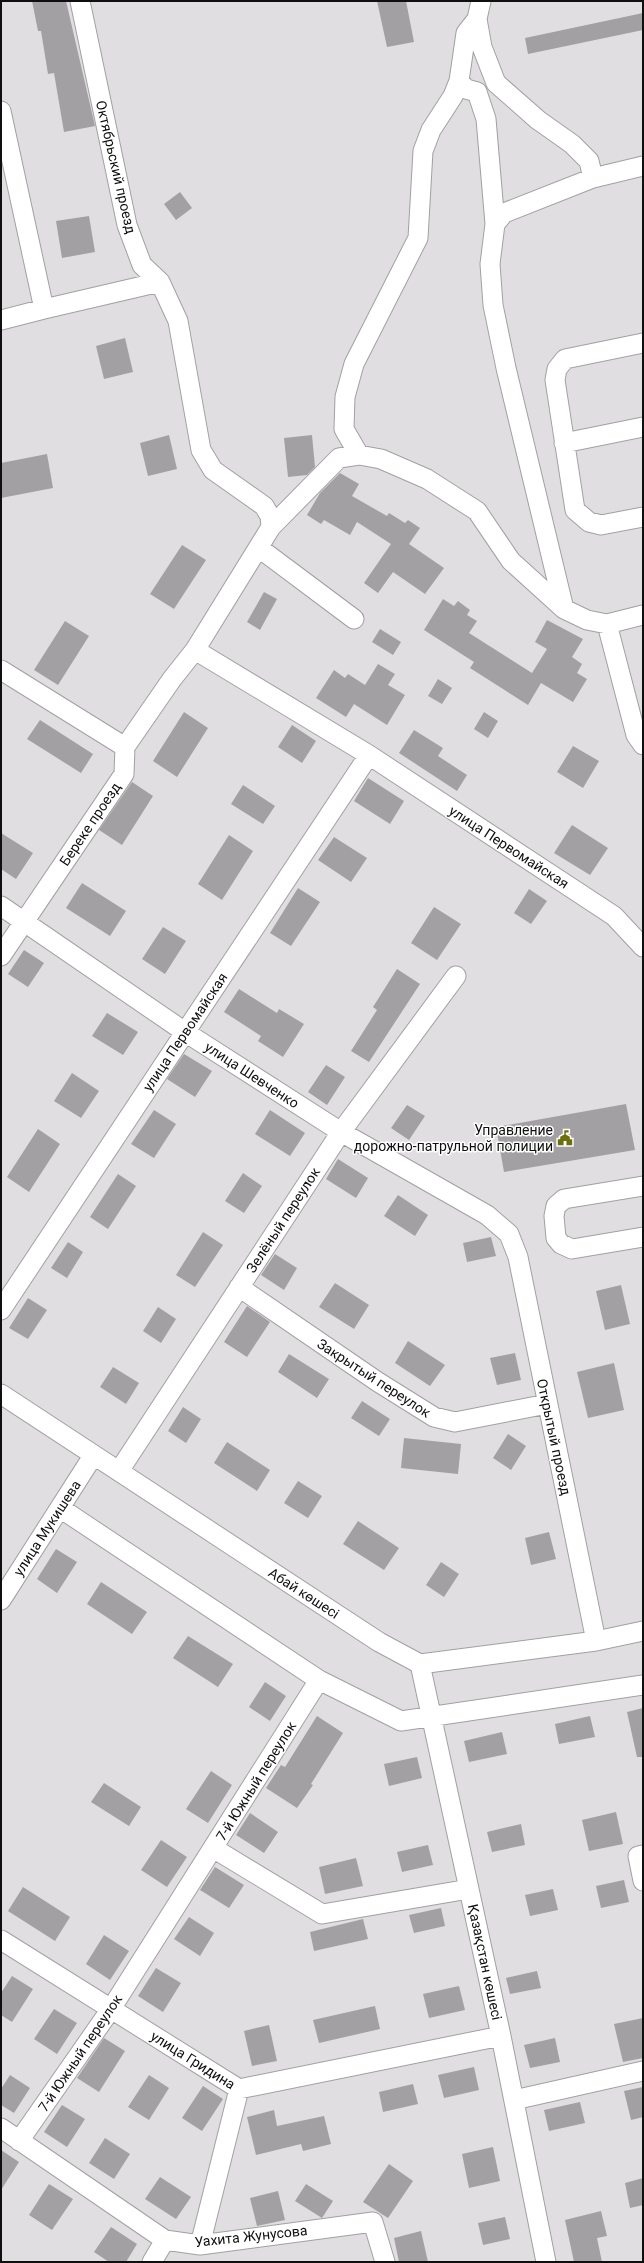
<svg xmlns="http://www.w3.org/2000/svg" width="644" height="2263" font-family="Roboto,sans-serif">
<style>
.building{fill:#a3a0a3}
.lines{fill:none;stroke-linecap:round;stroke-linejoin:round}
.minor-casing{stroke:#a2a0a2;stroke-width:21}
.minor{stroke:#fff;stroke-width:19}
.labels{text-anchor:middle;stroke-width:3;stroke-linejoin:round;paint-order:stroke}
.street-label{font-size:14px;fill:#100f10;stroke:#fff}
.poi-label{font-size:14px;fill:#100f10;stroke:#fff;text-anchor:end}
</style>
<rect width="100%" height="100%" fill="#e1dee1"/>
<!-- building -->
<path class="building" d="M32,1H66L95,126L64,132L54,73L48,74L41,31H38Z
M377,1H406L414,42L387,47Z
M643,13V30L528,54L525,38Z
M180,192L192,208L176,220L164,204Z
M89,216L95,252L62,258L56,221Z
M125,338L133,372L104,379L96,346Z
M169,435L177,469L148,476L140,443Z
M312,435L315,467L307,475L288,477L284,438Z
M47,454L53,488L1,498V463Z
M340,473L359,484L352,496L387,516L389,513L405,523L408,520L420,528L409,544L444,568L425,594L393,572L378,593L364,583L391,544L357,522L350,535L324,520L321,524L307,515L320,493Z
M182,545L206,560L174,609L150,594Z
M264,592L277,599L260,630L247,622Z
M443,599L454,606L458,601L470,610L467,615L477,621L469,633L532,673L547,649L535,642L547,620L583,639L572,657L582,664L577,673L587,679L573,702L541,683L528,705L470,668L474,662L424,630Z
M65,621L89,636L58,685L34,670Z
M380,629L401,642L393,655L372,642Z
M378,664L395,674L388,685L405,695L387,725L354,704L346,717L316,698L334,670L345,678L348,674L365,685Z
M438,679L452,688L442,704L428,696Z
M184,712L208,728L177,777L153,761Z
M484,712L498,721L488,738L474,729Z
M40,720L93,754L81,773L27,739Z
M292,725L316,741L302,763L278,747Z
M414,730L443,748L438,756L467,775L457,791L399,753Z
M573,746L599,761L583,788L557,772Z
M368,778L404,801L390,824L354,801Z
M132,782L153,796L122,845L99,830Z
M243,785L275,806L263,824L231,804Z
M572,825L608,848L590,875L554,853Z
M1,833L33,853L16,879L1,869Z
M229,835L253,851L222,900L198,884Z
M334,837L367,858L351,882L318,860Z
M82,883L126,911L110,936L66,908Z
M298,888L320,902L291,946L270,933Z
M529,889L547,901L531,924L514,913Z
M434,907L461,924L437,960L411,943Z
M163,927L186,941L165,974L142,959Z
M24,950L44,963L28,987L8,974Z
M397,969L420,984L369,1062L351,1051L377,1010L373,1007Z
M239,989L277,1013L279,1009L304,1024L283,1057L258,1041L261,1036L224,1012Z
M107,1013L138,1032L123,1055L92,1036Z
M184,1054L212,1071L195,1097L167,1079Z
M326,1065L345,1077L327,1105L308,1092Z
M72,1073L99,1091L81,1118L54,1101Z
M626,1104L635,1150L504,1172L496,1127Z
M407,1105L425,1116L409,1140L391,1128Z
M154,1110L176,1124L154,1158L131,1144Z
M270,1110L305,1133L290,1156L255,1134Z
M38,1129L60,1144L29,1192L7,1177Z
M338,1159L368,1178L356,1198L326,1179Z
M243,1173L262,1186L244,1213L225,1201Z
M118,1174L136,1186L108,1229L90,1217Z
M398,1195L428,1215L415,1236L384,1216Z
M203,1232L223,1245L195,1287L176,1275Z
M491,1237L496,1256L467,1262L463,1243Z
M68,1242L83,1252L67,1278L51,1268Z
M275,1254L297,1268L284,1290L261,1275Z
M335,1283L369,1305L354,1329L319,1307Z
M621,1285L630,1324L605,1330L596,1291Z
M28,1298L47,1310L28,1339L9,1328Z
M247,1306L270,1322L247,1357L224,1342Z
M158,1307L176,1319L161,1343L143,1331Z
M408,1341L445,1365L430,1386L395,1363Z
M515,1353L521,1380L497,1385L490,1358Z
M289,1354L329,1379L317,1398L278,1372Z
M614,1363L624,1410L588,1418L577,1372Z
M113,1367L139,1383L126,1404L100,1387Z
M362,1401L390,1419L379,1436L351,1418Z
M183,1407L201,1419L186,1443L168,1431Z
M508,1434L526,1446L511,1470L493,1458Z
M404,1438L461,1444L458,1474L401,1468Z
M227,1442L270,1470L257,1491L214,1463Z
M298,1481L322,1496L308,1518L284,1503Z
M358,1521L399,1548L384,1570L343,1544Z
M549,1532L556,1559L531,1565L525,1538Z
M56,1549L77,1562L57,1593L37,1579Z
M441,1562L459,1574L444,1597L426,1585Z
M101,1582L147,1612L132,1634L87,1604Z
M188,1636L233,1664L218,1687L173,1658Z
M265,1682L286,1696L270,1721L249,1707Z
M643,1708V1757H637L627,1712Z
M317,1716L343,1733L311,1784L313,1785L297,1808L266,1788L281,1765L285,1767Z
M590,1716L595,1737L559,1744L555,1724Z
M502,1732L507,1754L469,1762L464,1741Z
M417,1757L422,1778L389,1786L384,1764Z
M211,1771L232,1785L208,1823L186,1809Z
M104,1783L141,1807L129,1826L91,1802Z
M616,1812L623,1844L589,1851L582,1820Z
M250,1813L278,1832L264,1853L236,1835Z
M521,1824L525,1845L492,1852L487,1832Z
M161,1840L187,1857L167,1887L141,1870Z
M428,1845L433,1865L402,1872L397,1852Z
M356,1858L363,1886L325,1894L319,1867Z
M215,1867L244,1885L229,1908L200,1890Z
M624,1880L629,1902L601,1908L596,1886Z
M23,1887L70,1917L55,1941L8,1911Z
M553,1889L558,1910L530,1916L525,1895Z
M441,1908L445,1926L414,1933L409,1915Z
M189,1917L214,1933L200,1956L174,1939Z
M363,1919L368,1939L314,1951L310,1932Z
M104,1935L129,1951L110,1980L86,1964Z
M156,1968L181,1983L163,2012L138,1996Z
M537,1971L541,1988L510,1994L506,1978Z
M12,1976L33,1989L12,2022L1,2015V1993Z
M459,1986L465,2010L429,2018L423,1994Z
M375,2006L380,2029L319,2043L313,2020Z
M54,2009L77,2023L57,2054L34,2039Z
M643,2018V2058L623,2062L614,2024Z
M269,2025L277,2061L252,2066L244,2031Z
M104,2038L125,2051L99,2092L77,2078Z
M555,2038L560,2062L530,2068L524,2045Z
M474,2067L479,2090L444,2098L438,2075Z
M10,2075L30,2088L14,2113L1,2105V2089Z
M149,2075L169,2088L149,2120L128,2107Z
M413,2084L418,2104L383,2112L379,2092Z
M203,2086L223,2099L202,2131L182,2118Z
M643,2087V2117L631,2120L624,2091Z
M580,2102L585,2123L549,2131L544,2110Z
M62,2105L85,2119L67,2147L44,2132Z
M274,2110L277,2126L324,2116L331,2144L303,2151L301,2144L256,2155L247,2117Z
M105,2138L130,2154L114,2179L89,2163Z
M493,2147L500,2181L469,2188L462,2154Z
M1,2150L19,2162L1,2190Z
M389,2164L413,2181L388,2218L363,2202Z
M160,2177L191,2197L176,2219L145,2199Z
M643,2178V2205L630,2208L625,2183Z
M49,2184L73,2199L52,2230L29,2215Z
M306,2184L333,2201L322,2218L295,2201Z
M278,2191L285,2220L257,2226L250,2198Z
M601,2211L607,2236L597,2238L602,2262H574L565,2220Z
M505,2217L510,2239L483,2245L478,2223Z
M111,2227L137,2244L126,2262H109L94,2252Z
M421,2231L428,2262H399L394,2238Z"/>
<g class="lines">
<!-- minor casing -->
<g class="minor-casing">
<path id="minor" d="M477,19L482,47L496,83L538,120L572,144L589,161L593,178
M459,81L466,89L477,92L486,119L495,224
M1,111L44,309L160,282
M1,320L44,309
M643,343L565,359L557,369L555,380L575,510L589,522L601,525L643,517
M564,443L643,427
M359,455L344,429L345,397L354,364L418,238L423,151L431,130L453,96L459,81L466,33L477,19L481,1
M271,527L339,458L359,455L381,459L427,479L477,511L511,561L564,609L587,620L607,624L643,615
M259,548L354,619
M564,609L506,368L493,305L490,264L495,224L504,213L593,178L643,166
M607,624L636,735L643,745
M195,650L369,755L614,916L643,947
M1,670L125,747
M1,906L185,1032L341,1132L487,1215L509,1234L518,1257L596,1641
M1,956L124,774L125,747L172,679L195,650L271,527L270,516L264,506L213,470L201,450L178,321L160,282L142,265L127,225L80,1
M643,1186L564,1199L556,1206L554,1216L556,1238L561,1244L572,1249L643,1237
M239,1287L378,1382L434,1417L455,1422L547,1404
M1,1310L369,755
M1,1394L379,1642L420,1664L596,1641L643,1631
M119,1471L341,1132L456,976
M1,1600L93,1456
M420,1664L501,2036L546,2262
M319,1680L401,1721L643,1685
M213,1848L322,1914L469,1889
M643,1855L638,1856L643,1881
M1,1940L239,2089L501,2036
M514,2100L643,2071
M1,2128L165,2240L200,2245L373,2222L385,2262
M19,2141L111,2009L319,1680L60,1508
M200,2245L239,2089
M152,2262L165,2240"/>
</g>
<!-- minor -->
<use href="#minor" class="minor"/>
</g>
<!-- icons -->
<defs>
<g id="civic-bare" transform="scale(1.2)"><path d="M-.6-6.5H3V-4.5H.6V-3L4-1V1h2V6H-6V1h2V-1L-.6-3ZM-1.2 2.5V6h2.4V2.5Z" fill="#6e6e0f" stroke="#fff" stroke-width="2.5" paint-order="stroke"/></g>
</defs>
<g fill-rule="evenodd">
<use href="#civic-bare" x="565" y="1138"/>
</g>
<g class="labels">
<!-- street labels -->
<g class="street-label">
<text transform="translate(116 167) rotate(77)" y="5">Октябрьский проезд</text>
<text transform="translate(90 824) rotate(-56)" y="5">Береке проезд</text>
<text transform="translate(509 847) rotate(33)" y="5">улица Первомайская</text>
<text transform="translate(185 1032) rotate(-56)" y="5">улица Первомайская</text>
<text transform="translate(252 1075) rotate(33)" y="5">улица Шевченко</text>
<text transform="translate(283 1220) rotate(-57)" y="5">Зелёный переулок</text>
<text transform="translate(374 1378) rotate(33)" y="5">Закрытый переулок</text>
<text transform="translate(554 1437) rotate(78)" y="5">Открытый проезд</text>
<text transform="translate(47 1528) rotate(-57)" y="5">улица Мукишева</text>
<text transform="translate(304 1593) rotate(33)" y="5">Абай көшесі</text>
<text transform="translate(256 1781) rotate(-58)" y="5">7-й Южный переулок</text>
<text transform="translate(485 1962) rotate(78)" y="5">Қазақстан көшесі</text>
<text transform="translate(80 2053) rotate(-56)" y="5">7-й Южный переулок</text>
<text transform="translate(193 2060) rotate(32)" y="5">улица Гридина</text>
<text transform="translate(251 2236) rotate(-6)" y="5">Уахита Жунусова</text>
</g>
<!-- poi labels -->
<g class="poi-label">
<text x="553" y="1135">Управление<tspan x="553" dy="16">дорожно-патрульной полиции</tspan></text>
</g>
</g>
<!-- border -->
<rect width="644" height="2263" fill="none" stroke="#100f10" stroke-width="4"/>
</svg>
